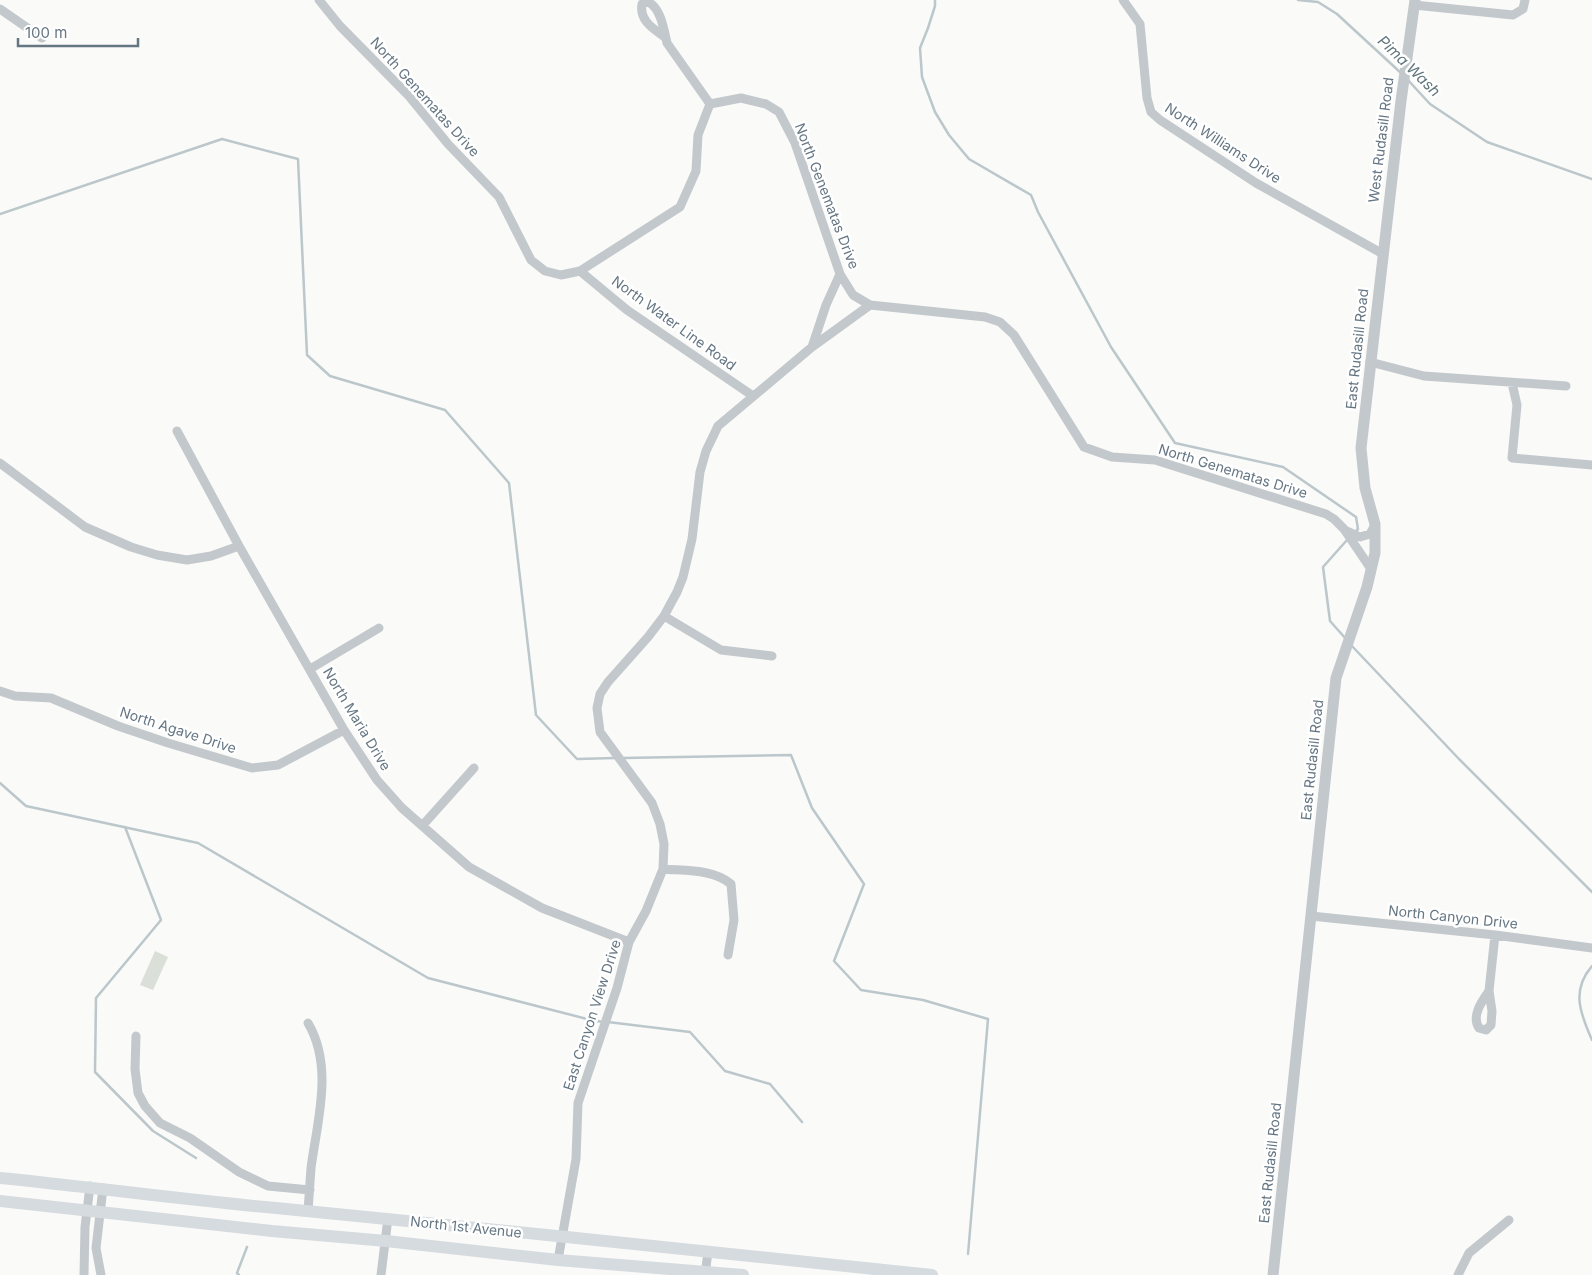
<svg xmlns="http://www.w3.org/2000/svg" width="1592" height="1275" font-family="Inter,sans-serif">
<style>
.green{fill:#dadfd7}
.lines{fill:none;stroke-linecap:round;stroke-linejoin:round}
.stream{stroke:#bbc7cb;stroke-width:2.5}
.minor{stroke:#c3c8cc;stroke-width:9}
.tertiary{stroke:#c3c8cc;stroke-width:11}
.secondary{stroke:#d6dbdf;stroke-width:12}
.labels{text-anchor:middle;stroke-width:5;stroke-linejoin:round;paint-order:stroke}
.street-label{font-size:14px;fill:#657683;stroke:#fff}
.water-label{font-size:15px;font-style:italic;fill:#60757c;stroke:#fff}
</style>
<rect width="100%" height="100%" fill="#fafaf8"/>
<!-- green -->
<path class="green" d="M155,951L168,957L153,990L140,985Z"/>
<g class="lines">
<!-- stream -->
<path class="stream" d="M935,0V6L928,28L920,48L922,77L935,112L949,135L969,159L1031,195L1038,212L1111,347L1175,443L1283,467L1356,517L1358,529L1355,532
M1298,0L1318,2L1337,14L1401,73
M1407,79L1430,104L1487,142L1592,179
M0,214L222,139L298,159L307,355L330,376L445,410L509,483L536,715L577,759L615,758
M1346,639L1330,621L1323,567L1347,540
M1351,645L1459,759L1592,892
M623,758L791,755L812,808L864,884L834,961L861,990L923,1000L988,1019L968,1254
M0,783L26,806L198,843L428,978L591,1020L603,1022
M125,827L161,920L96,998L95,1072L153,1131L196,1158
M1592,966C1571,990 1580,1013 1592,1040
M608,1022L690,1032L725,1071L770,1084L802,1122
M239,1275L237,1273L247,1247"/>
<!-- minor -->
<path class="minor" d="M319,0L340,26L408,95L448,144L499,197L531,260L545,271L561,275L580,271L680,207L696,171L698,135L710,104L741,98L766,104L779,112L795,143L840,274L853,295L870,305L985,317L1000,322L1014,335L1084,447L1112,457L1155,460L1326,514L1334,519L1344,529L1371,569
M1123,0L1140,24L1147,98L1151,112L1160,120L1256,183L1383,254
M1414,5L1513,15L1523,9L1525,0
M0,9L42,38
M666,38C654,29 639,21 642,4L648,2C661,8 664,30 667,43L710,104
M580,271L627,310L753,396
M812,347L826,305L840,274
M1370,362L1424,376L1566,386
M1512,383L1517,405L1512,458L1592,465
M177,431L239,546L344,730L377,780L402,808L469,867L542,908L629,942
M0,463L85,527L131,547L157,555L187,560L211,556L239,546
M1347,531L1360,537L1370,534L1375,525
M664,616L721,650L772,656
M310,669L379,628
M0,691L15,696L51,698L118,726L168,743L252,768L278,765L344,730
M422,826L474,768
M663,869C686,871 713,869 731,884L734,920L728,955
M1311,916L1495,935L1592,948
M1489,991C1482,1001 1471,1016 1479,1028L1486,1030L1491,1025L1492,1011L1489,991L1495,935
M136,1036L135,1069L138,1093L145,1106L160,1123L190,1138L239,1172L268,1186L310,1190
M308,1211C309,1197 310,1183 311,1168C317,1122 334,1067 308,1023
M558,1260L576,1159L578,1103L617,988L629,942L646,911L663,869L664,844L660,824L652,803L600,732L597,708L600,694L608,682L648,637L664,616L677,592L683,577L692,539L700,472L706,451L718,426L812,347L870,305
M84,1275L85,1227L90,1186
M101,1275L96,1248L103,1188
M381,1275L388,1218
M705,1275L708,1252
M1458,1275L1469,1253L1509,1220"/>
<!-- tertiary -->
<path class="tertiary" d="M1273,1275L1336,678L1367,587L1375,553V524L1365,488L1361,448L1401,101L1415,0"/>
<!-- secondary -->
<path class="secondary" d="M0,1178C92,1187 184,1200 276,1208C495,1229 713,1252 932,1275
M0,1201L272,1231L386,1241L558,1260L743,1275"/>
</g>
<g class="labels">
<!-- street labels -->
<g class="street-label">
<text transform="translate(425 97) rotate(48)" y="5">North Genematas Drive</text>
<text transform="translate(1381 140) rotate(-83)" y="5">West Rudasill Road</text>
<text transform="translate(1223 143) rotate(33)" y="5">North Williams Drive</text>
<text transform="translate(827 196) rotate(69)" y="5">North Genematas Drive</text>
<text transform="translate(674 323) rotate(36)" y="5">North Water Line Road</text>
<text transform="translate(1357 349) rotate(-84)" y="5">East Rudasill Road</text>
<text transform="translate(1233 471) rotate(17)" y="5">North Genematas Drive</text>
<text transform="translate(357 719) rotate(59)" y="5">North Maria Drive</text>
<text transform="translate(178 730) rotate(18)" y="5">North Agave Drive</text>
<text transform="translate(1312 760) rotate(-84)" y="5">East Rudasill Road</text>
<text transform="translate(1453 917) rotate(6)" y="5">North Canyon Drive</text>
<text transform="translate(592 1015) rotate(-72)" y="5">East Canyon View Drive</text>
<text transform="translate(1270 1163) rotate(-84)" y="5">East Rudasill Road</text>
<text transform="translate(466 1227) rotate(6)" y="5">North 1st Avenue</text>
</g>
<!-- water labels -->
<g class="water-label">
<text transform="translate(1409 66) rotate(44)" y="5">Pima Wash</text>
</g>
</g>
<!-- scale -->
<path d="M18 38v8h120v-8" fill="none" stroke="#657683" stroke-width="2.5"/>
<text x="25" y="38" font-size="15" fill="#657683" stroke="#ffffff" stroke-width="4" paint-order="stroke">100 m</text>
</svg>
